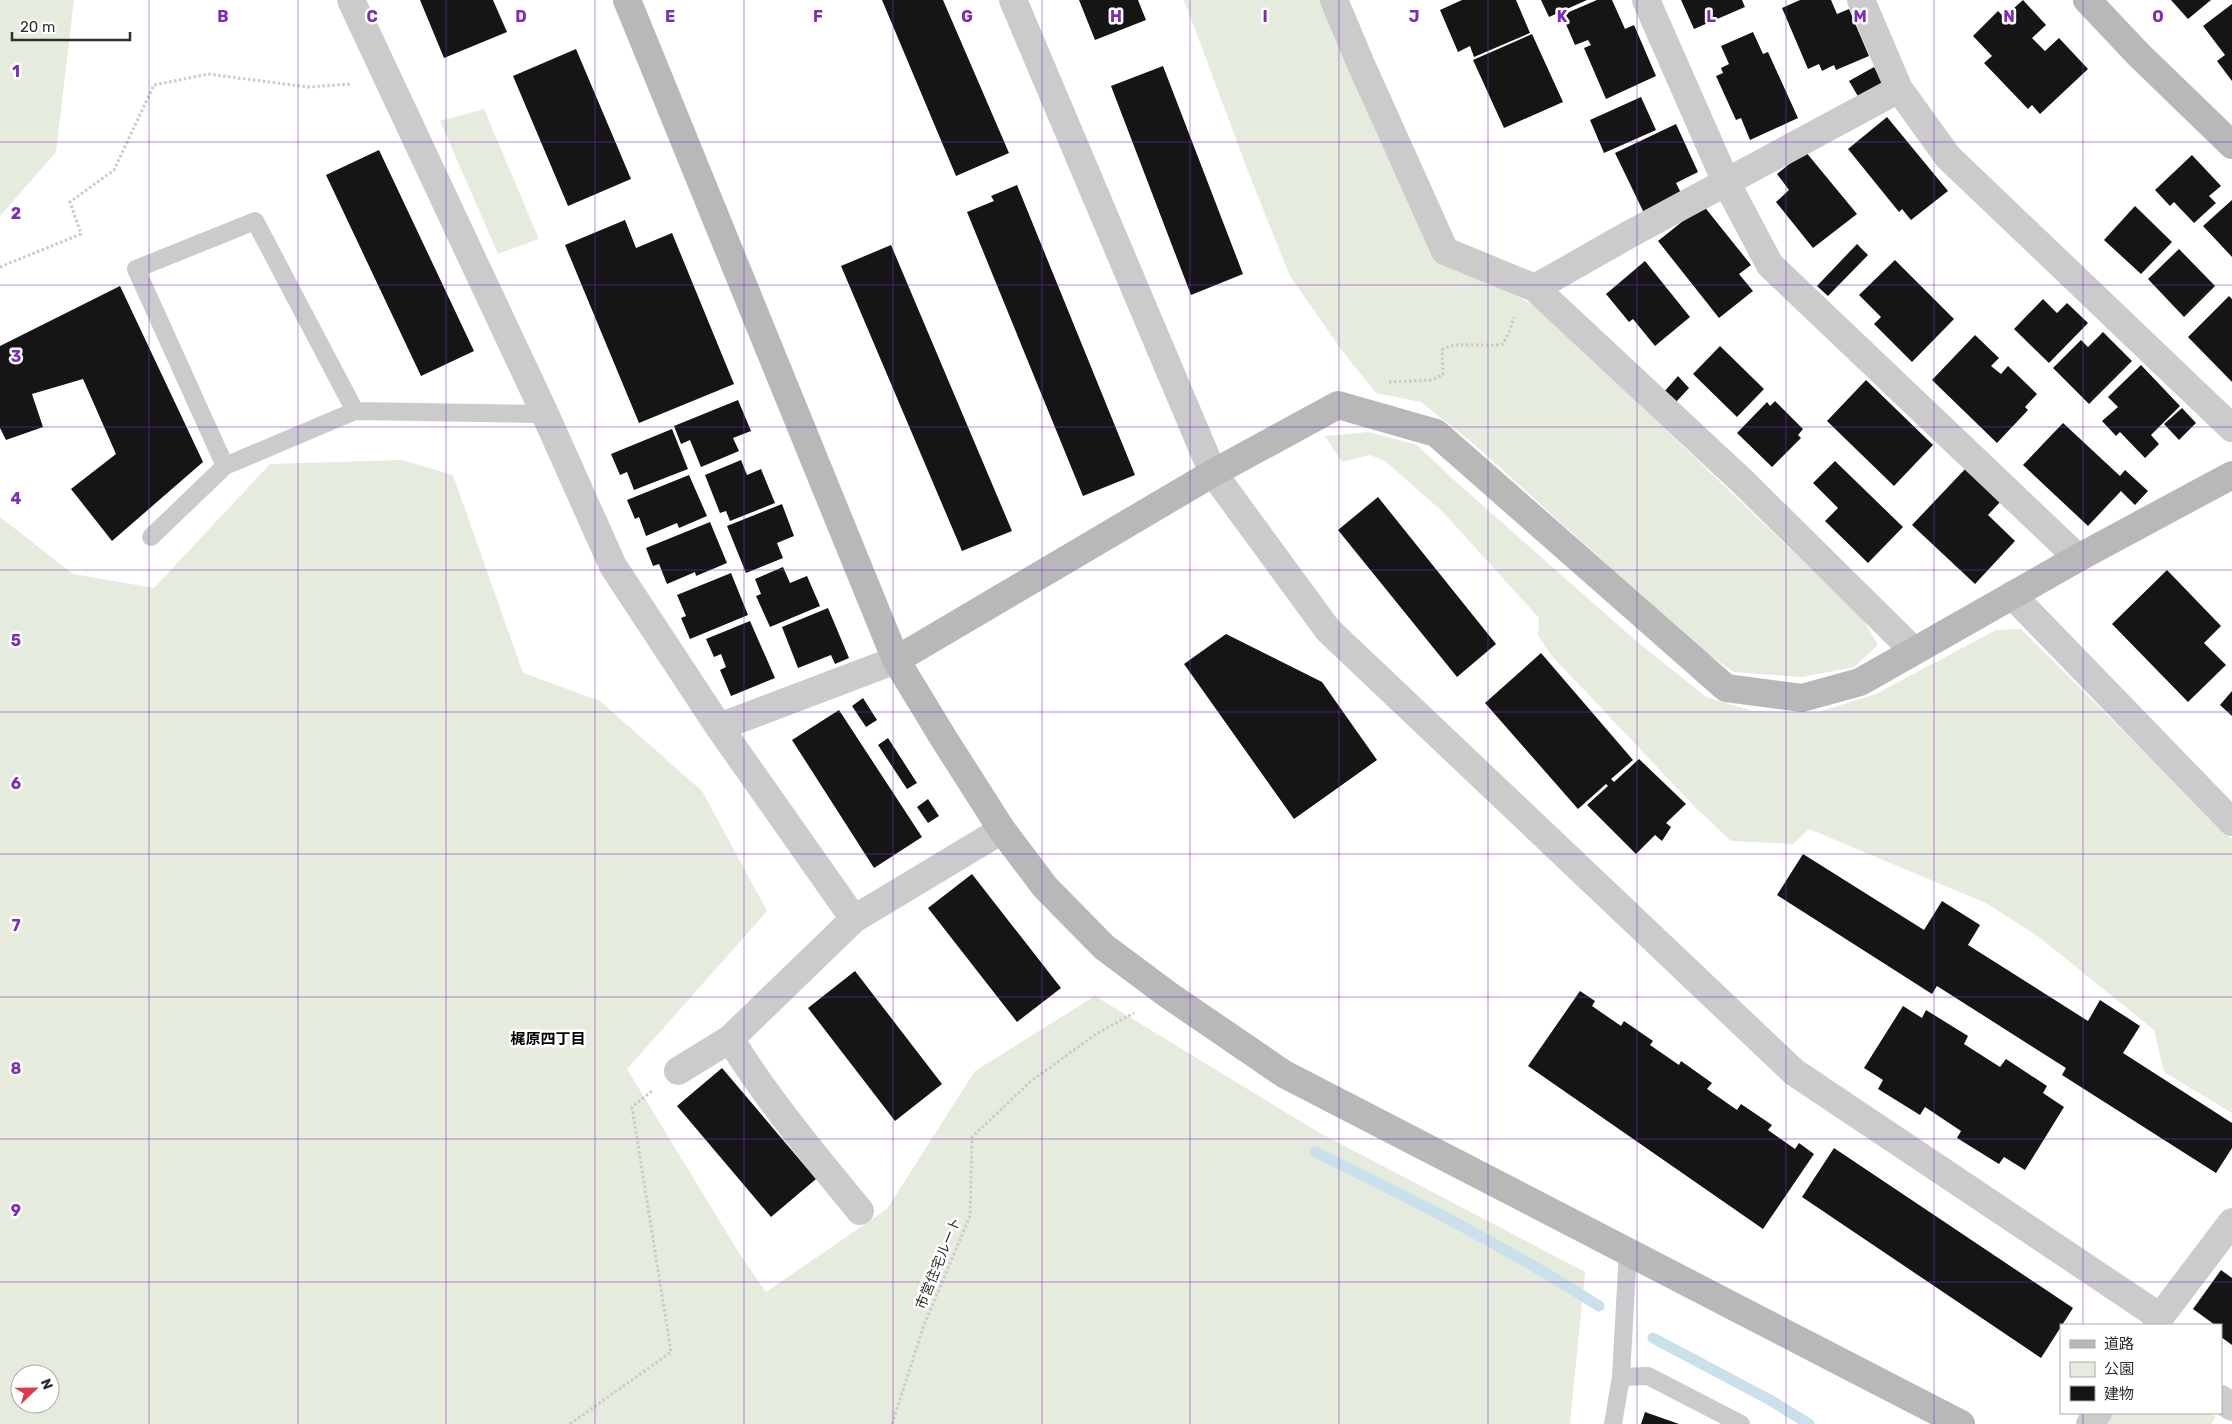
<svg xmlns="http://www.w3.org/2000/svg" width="2232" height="1424" font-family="Rubik,'Noto Sans JP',sans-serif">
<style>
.green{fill:#e5ebdd;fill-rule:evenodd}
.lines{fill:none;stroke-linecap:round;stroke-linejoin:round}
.stream{stroke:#cae0ea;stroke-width:11}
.building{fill:#151515}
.path{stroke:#cbcbcb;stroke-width:3;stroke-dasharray:2.5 2.5;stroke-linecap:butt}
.lane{stroke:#cbcbcb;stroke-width:18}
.street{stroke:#cbcbcb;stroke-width:28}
.secondary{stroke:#b8b8b8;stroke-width:28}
.grid{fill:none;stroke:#7b2cbf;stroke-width:1;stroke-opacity:0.55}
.labels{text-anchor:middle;stroke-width:5;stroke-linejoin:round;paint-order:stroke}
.street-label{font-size:14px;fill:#2e2e2e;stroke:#fff}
.neighbourhood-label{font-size:15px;font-weight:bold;fill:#000;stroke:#fff}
.grid-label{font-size:16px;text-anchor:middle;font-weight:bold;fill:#7b2cbf;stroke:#fff;stroke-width:5;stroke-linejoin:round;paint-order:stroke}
</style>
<rect width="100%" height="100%" fill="#fff"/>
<!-- green -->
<path class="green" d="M0,0H74L56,152L0,216Z
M1184,0H1321L1375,130L1430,247L1454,270L1495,283L1541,310L1863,619L1878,645L1854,667L1802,677L1733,672L1695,644L1475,445L1421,402L1376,393L1343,352L1290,276L1254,187Z
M484,109L539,239L498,254L440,121Z
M1369,432L1417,445L1454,480L1635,640L1706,697L1753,711L1818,712L1876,694L1996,630L2021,629L2232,839V1113L2164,1072L2154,1030L2039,937L1986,903L1809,829L1793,844L1731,841L1695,807L1550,654L1538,635L1539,618L1443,512L1385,461L1370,455L1342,462L1325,436Z
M402,460L453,475L523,673L600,701L702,791L767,911L627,1069L739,1253L766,1292L887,1209L975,1071L1095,996L1318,1132L1585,1272L1570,1424H0V517L73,574L154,588L270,464ZM20,1374H50V1404H20Z
M2111,1413H2209L2216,1417L2211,1424H2103Z"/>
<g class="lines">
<!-- stream -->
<path class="stream" d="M1315,1152C1412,1199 1508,1248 1599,1306
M1653,1338L1770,1400L1809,1424"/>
</g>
<!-- building -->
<path class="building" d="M420,0H493L507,32L444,58Z
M882,0H943L1009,153L956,176Z
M1079,0H1138L1146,20L1095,40Z
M1462,0H1516L1530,33L1474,57L1470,46L1458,52L1440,10Z
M1541,0H1587L1549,17Z
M1597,0H1612L1625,29L1634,25L1656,76L1606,99L1584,48L1591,45L1588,40L1575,45L1562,15Z
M1681,0H1742L1745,7L1694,29Z
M1800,0H1831L1837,14L1849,9L1869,56L1836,70L1834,65L1822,71L1819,64L1808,69L1782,8Z
M2023,0L2046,25L2032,38L2045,51L2059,38L2088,69L2040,114L2032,105L2028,109L1984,63L1992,56L1973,36L1998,11L2004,17Z
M2171,0H2211L2188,19Z
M2232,4V81L2217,61L2225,55L2203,26Z
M1753,32L1763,54L1768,52L1798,118L1750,140L1741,118L1736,120L1716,76L1723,73L1721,68L1729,64L1721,46Z
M1532,34L1563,102L1504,128L1473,60Z
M576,49L631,179L568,206L513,76Z
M1163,66L1243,274L1191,295L1111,86Z
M1874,67L1886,88L1862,103L1849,81Z
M1641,97L1656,130L1604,153L1590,120Z
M1887,117L1948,191L1911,220L1902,209L1899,212L1848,149Z
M1676,124L1698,172L1676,183L1682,195L1644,213L1615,153Z
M379,150L474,351L421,376L326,175Z
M1805,151L1857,214L1813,248L1776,202L1789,190L1777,174Z
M2192,155L2221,186L2209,196L2216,203L2194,223L2174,202L2170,206L2155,190Z
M1017,185L1135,475L1083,496L967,212L994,201L991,196Z
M2232,200V257L2203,226Z
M1703,205L1751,265L1739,274L1753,291L1719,318L1658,241Z
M2135,206L2172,242L2141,274L2104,240Z
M625,220L636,248L672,233L734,384L639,423L565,245Z
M1857,244L1868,255L1828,296L1817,286Z
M891,245L1012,531L962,551L841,266Z
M2179,249L2215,286L2184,317L2148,279Z
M1895,260L1954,319L1912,362L1874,324L1881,317L1859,295Z
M1645,261L1690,317L1655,346L1633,319L1629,322L1606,294Z
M120,286L203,462L112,541L71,489L116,454L83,379L32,394L43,427L6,440L0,428V346Z
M2229,296L2232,299V382L2188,337Z
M2043,299L2057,313L2067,303L2088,323L2049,363L2014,329Z
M2103,332L2132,361L2089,404L2053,368L2081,340L2088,347Z
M1975,335L1999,358L1991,366L2001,374L2008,366L2037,394L2025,407L2028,410L1997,443L1932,380Z
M1720,346L1764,389L1737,417L1693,374Z
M2141,365L2180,406L2151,435L2159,444L2145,458L2120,432L2116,436L2102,421L2118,407L2108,397Z
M1678,376L1689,388L1676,402L1664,392Z
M1866,380L1933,445L1894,486L1827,421Z
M738,400L751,431L733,438L739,451L701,467L690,440L681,444L674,426Z
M1775,401L1803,429L1798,435L1801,438L1772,467L1737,433L1767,402L1770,406Z
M2182,408L2196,423L2179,440L2164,424Z
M2063,423L2120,476L2125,470L2148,491L2135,505L2121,491L2088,526L2023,465Z
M672,429L688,469L634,490L627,472L620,475L611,454Z
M741,460L747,475L761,469L775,503L730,521L726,511L720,513L705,475Z
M1835,461L1903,527L1868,563L1825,521L1838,508L1813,483Z
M1967,467L2002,500L1988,515L2015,541L1975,584L1912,525Z
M689,475L707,516L679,528L677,523L646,536L639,517L635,519L627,500Z
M1378,497L1496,644L1457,677L1338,530Z
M782,504L794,536L777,543L783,558L746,573L727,526Z
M710,522L727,563L696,576L695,572L667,584L659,564L653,566L646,548Z
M783,567L790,583L807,576L820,606L770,627L756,596L761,594L755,579Z
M2167,570L2221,626L2204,643L2226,665L2188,702L2112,624Z
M731,573L748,615L690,639L681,618L686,616L677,595Z
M828,608L849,658L835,664L831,655L798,668L782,627Z
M750,621L775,678L731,696L720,670L726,667L721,654L714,657L706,639Z
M1226,634L1322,682L1377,760L1294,819L1184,664Z
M1541,653L1633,760L1611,779L1614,782L1639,759L1686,804L1666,823L1671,827L1662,841L1655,835L1636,854L1587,805L1608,786L1606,784L1578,809L1485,703Z
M2232,691V716L2220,705Z
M863,698L877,720L866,727L852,706Z
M839,710L922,837L874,868L792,740Z
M888,738L917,783L907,789L878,745Z
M928,799L939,816L928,823L917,807Z
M1803,854L1924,930L1942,901L1980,925L1968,945L2088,1021L2100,1000L2140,1026L2123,1053L2232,1123V1148L2216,1173L2062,1075L2066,1068L1937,986L1932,994L1777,895Z
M972,874L1061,988L1017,1022L928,908Z
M855,971L942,1084L895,1121L808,1008Z
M1580,991L1595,1001L1592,1006L1621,1026L1624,1021L1653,1041L1650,1045L1679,1065L1681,1061L1712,1083L1707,1089L1737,1110L1741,1104L1772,1125L1768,1130L1795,1149L1799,1143L1814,1154L1763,1229L1528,1066Z
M1903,1006L1922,1018L1926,1010L1968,1036L1964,1044L2000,1067L2006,1059L2047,1086L2043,1093L2064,1107L2025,1170L2004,1157L1999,1164L1957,1138L1961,1131L1925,1107L1920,1115L1878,1089L1883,1080L1864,1068Z
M722,1068L816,1179L771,1217L677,1106Z
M1834,1148L2073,1308L2041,1358L1802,1197Z
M2221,1270L2232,1278V1345L2221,1337V1325H2215L2193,1309Z
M1645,1412L1679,1424H1641Z"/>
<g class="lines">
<!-- path -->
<path class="path" d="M0,267L81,234L70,202L114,170L154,85L208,74L308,87L352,84
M1389,382L1431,380L1443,375L1442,350C1457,340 1483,348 1503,344L1510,330L1514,317
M570,1424L671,1352L632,1107L652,1091
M892,1424L924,1325L970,1216L972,1137L1030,1082L1096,1034L1134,1013"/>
<!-- lane -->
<path class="lane" d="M225,466L136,269L255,221L355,411
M151,537L225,466L355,411L545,414
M1621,1377L1648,1376L1741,1424
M1613,1424L1621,1377L1628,1251"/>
<!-- street -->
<path class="street" d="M351,0L545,414L613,566L719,727L854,919
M1013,0L1213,473L1328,630L1794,1072L2160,1317
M1334,0L1360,62L1445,251L1535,288L1744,483L1914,651
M1646,0L1726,182L1770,265L2078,558
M1861,0L1899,89L1948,157L2232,428
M1535,288L1630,234L1899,89
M2012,595L2232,822
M719,727L896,660
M730,1039C768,1100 814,1155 860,1211
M678,1071L730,1039L854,919L1002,830
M2157,1325L2160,1317L2232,1222
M2221,1399L2232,1407
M2090,1424L2098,1413"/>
<!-- secondary -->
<path class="secondary" d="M627,0L896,660L944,739L1002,830L1045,887L1104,947L1167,994L1284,1074L1961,1424
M2087,0L2138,54L2232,145
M896,660L1213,473L1338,405L1436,433L1726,688L1802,698L1860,682L2078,558L2232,475"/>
</g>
<!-- grid -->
<path class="grid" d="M149,0V1424M298,0V1424M446,0V1424M595,0V1424M744,0V1424M893,0V1424M1042,0V1424M1190,0V1424M1339,0V1424M1488,0V1424M1637,0V1424M1786,0V1424M1934,0V1424M2083,0V1325M0,142H2232M0,285H2232M0,427H2232M0,570H2232M0,712H2232M0,854H2232M0,997H2232M0,1139H2232M0,1282H2232M2083,1413V1424"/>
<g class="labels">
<!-- street labels -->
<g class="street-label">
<text transform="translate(938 1263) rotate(-68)" y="5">市営住宅ルート</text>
</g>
<!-- neighbourhood labels -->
<g class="neighbourhood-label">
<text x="548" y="1044">梶原四丁目</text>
</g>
</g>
<g class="grid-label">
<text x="223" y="22">B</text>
<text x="372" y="22">C</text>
<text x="521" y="22">D</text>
<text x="670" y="22">E</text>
<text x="818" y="22">F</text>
<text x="967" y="22">G</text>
<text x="1116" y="22">H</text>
<text x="1265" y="22">I</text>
<text x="1414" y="22">J</text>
<text x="1562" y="22">K</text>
<text x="1711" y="22">L</text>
<text x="1860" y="22">M</text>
<text x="2009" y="22">N</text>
<text x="2158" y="22">O</text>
<text x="16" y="77">1</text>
<text x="16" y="219">2</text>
<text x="16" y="362">3</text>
<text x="16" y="504">4</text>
<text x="16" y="646">5</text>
<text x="16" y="789">6</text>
<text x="16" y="931">7</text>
<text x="16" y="1074">8</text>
<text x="16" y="1216">9</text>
</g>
<!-- legend -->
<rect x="2060" y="1324" width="162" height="90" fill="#ffffff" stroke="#ababab"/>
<rect x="2070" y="1340" width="25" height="8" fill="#b8b8b8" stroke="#ababab"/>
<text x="2104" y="1349" font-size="15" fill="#2e2e2e">道路</text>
<rect x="2070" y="1362" width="25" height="15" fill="#e5ebdd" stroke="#ababab"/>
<text x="2104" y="1374" font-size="15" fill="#2e2e2e">公園</text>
<rect x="2070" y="1386" width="25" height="15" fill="#151515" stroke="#ababab"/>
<text x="2104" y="1399" font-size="15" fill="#2e2e2e">建物</text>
<!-- north arrow -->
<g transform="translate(35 1389) rotate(68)"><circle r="24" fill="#ffffff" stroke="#ababab"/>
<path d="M0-4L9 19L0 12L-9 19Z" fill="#dd3951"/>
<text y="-8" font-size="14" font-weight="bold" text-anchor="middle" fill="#2e2e2e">N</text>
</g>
<!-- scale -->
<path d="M12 32v8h118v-8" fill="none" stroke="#2e2e2e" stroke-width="2.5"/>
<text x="20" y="32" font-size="15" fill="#2e2e2e" stroke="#ffffff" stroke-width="4" paint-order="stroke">20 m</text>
</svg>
